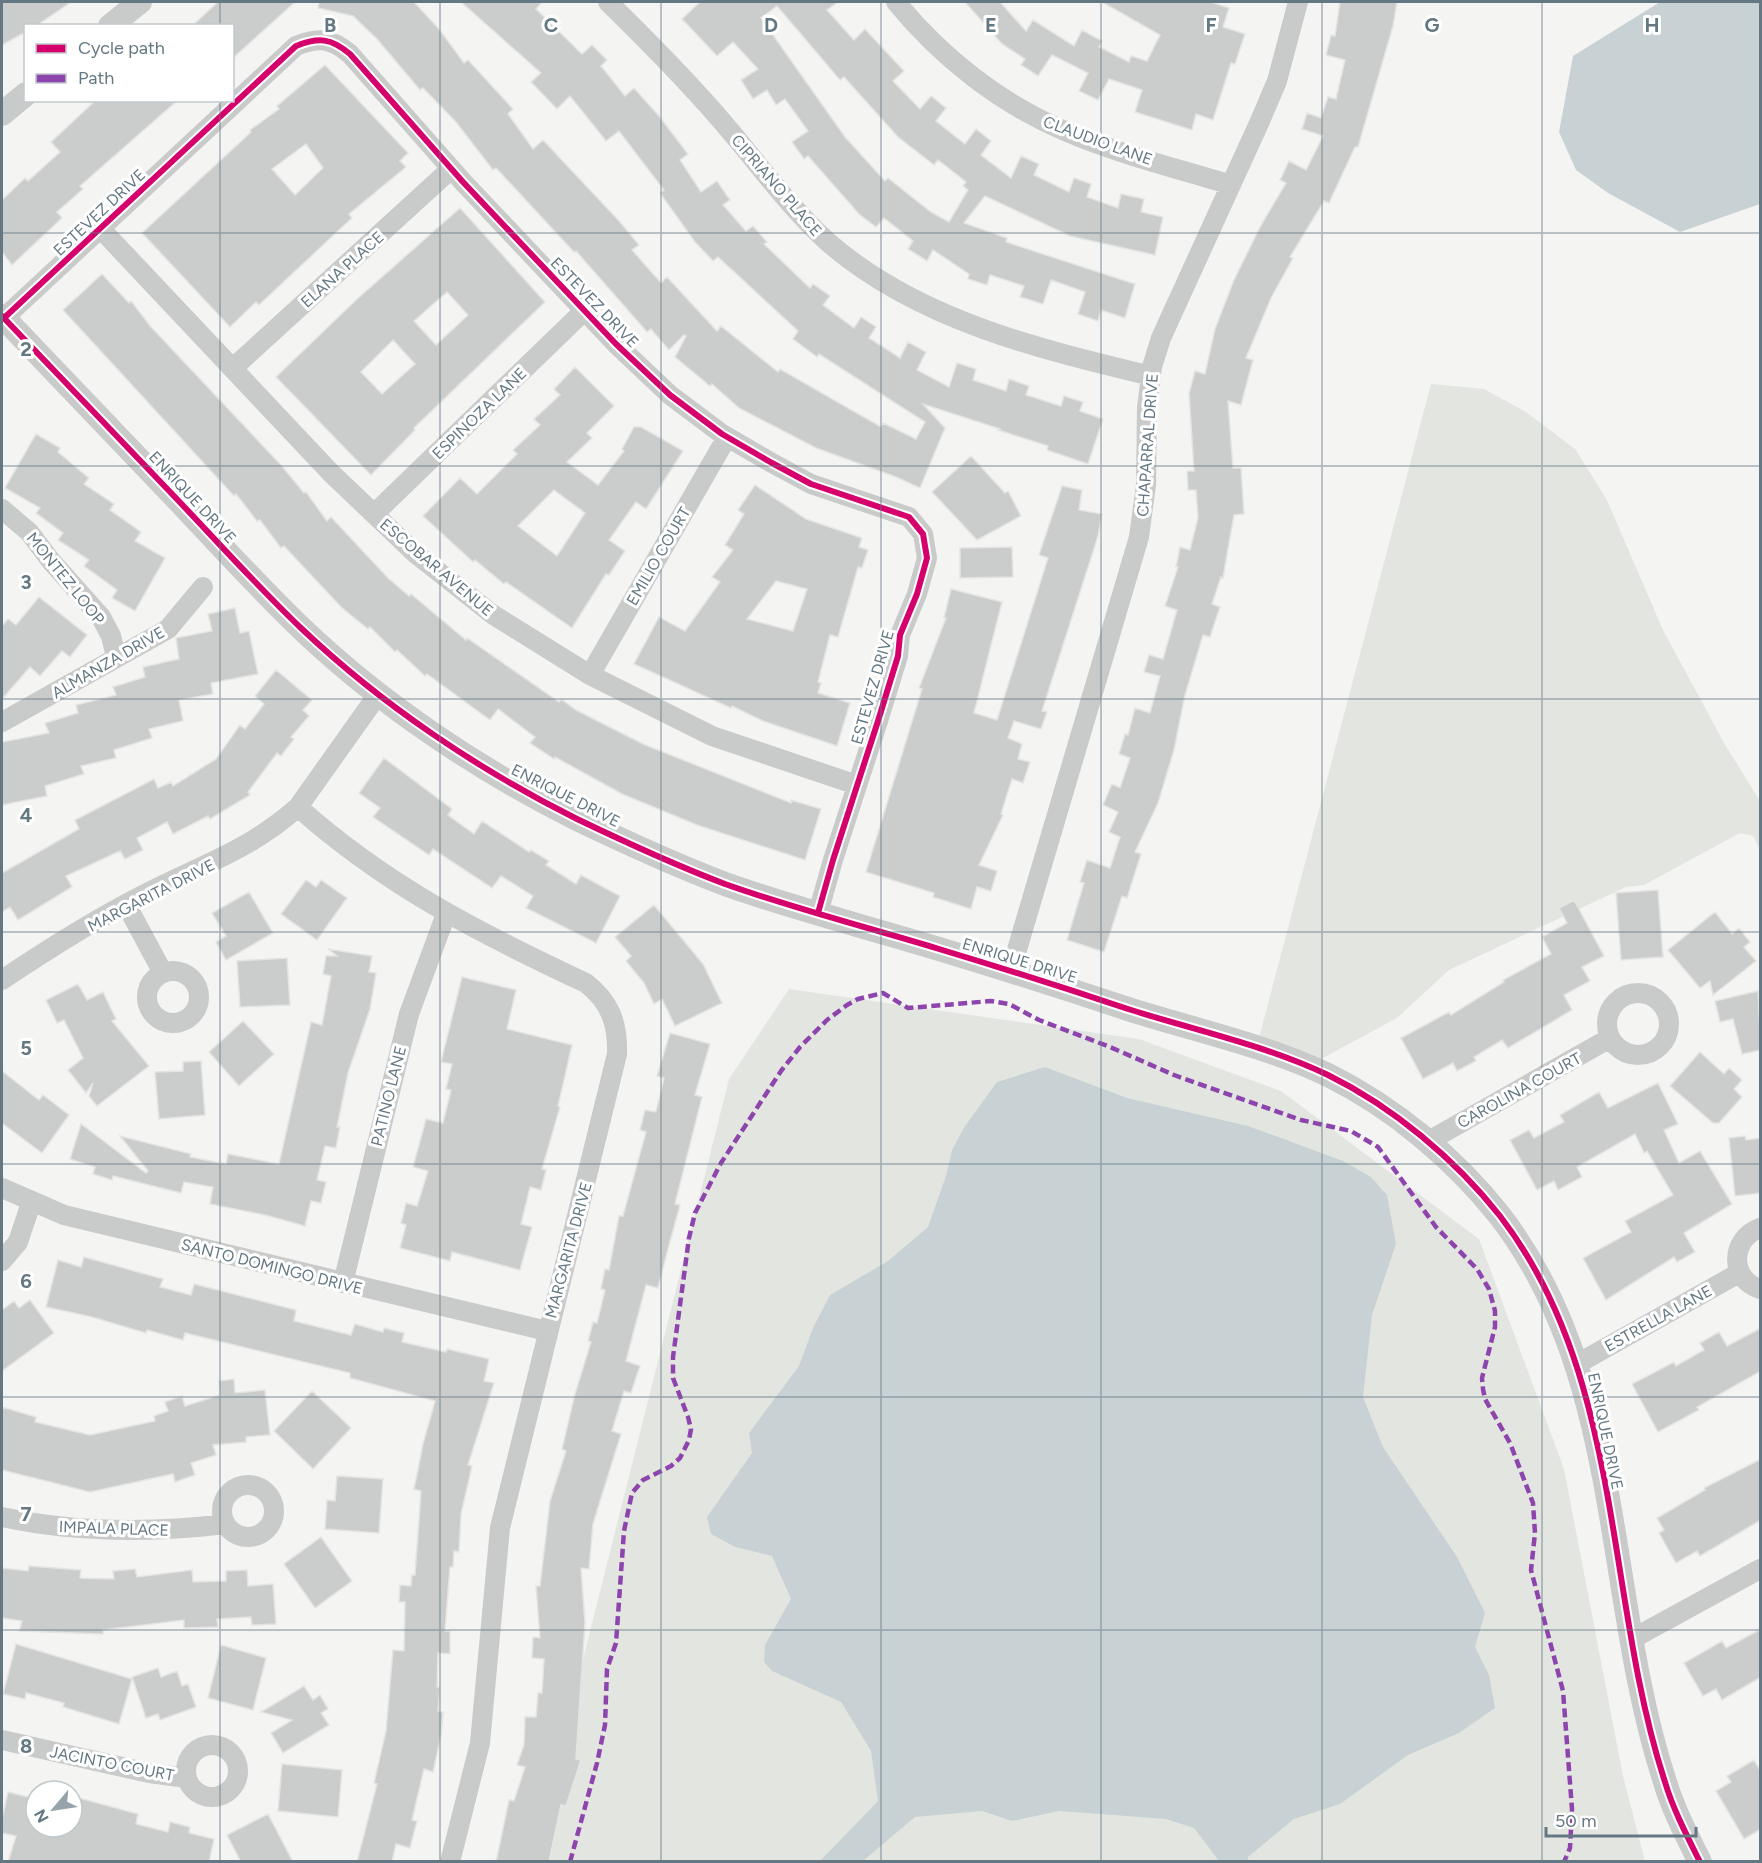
<svg xmlns="http://www.w3.org/2000/svg" width="1762" height="1863" font-family="Figtree,sans-serif">
<style>
.green{fill:#e3e6e0}
.water{fill:#c8d2d4}
.building{fill:#cbcdcd;stroke:#e4e4e2;stroke-width:1.5;fill-rule:evenodd}
.lines{fill:none;stroke-linecap:round;stroke-linejoin:round}
.minor{stroke:#c9caca;stroke-width:20}
.tertiary{stroke:#c9caca;stroke-width:24}
.quiet{stroke:#8e44ad;stroke-width:4.5;stroke-dasharray:9 4.5;stroke-linecap:butt}
.cycleway-casing{stroke:#fff;stroke-width:10}
.cycleway{stroke:#d6006c;stroke-width:6}
.grid{fill:none;stroke:#647883;stroke-width:1.5;stroke-opacity:0.55}
.labels{text-anchor:middle;stroke-width:6;stroke-linejoin:round;paint-order:stroke}
.street-label{font-size:16px;fill:#647883;stroke:#fff}
.grid-label{font-size:20px;text-anchor:middle;font-weight:bold;fill:#647883;stroke:#fff;stroke-width:6;stroke-linejoin:round;paint-order:stroke}
</style>
<rect width="100%" height="100%" fill="#f4f4f3"/>
<!-- green -->
<path class="green" d="M1431,384L1484,389L1526,412L1575,449L1606,498L1663,630L1724,743L1760,801V850L1753,836L1740,833L1644,885L1626,887L1449,970L1397,1018L1319,1060L1259,1038Z
M789,989L1139,1039L1281,1091L1479,1239L1564,1469L1623,1776L1645,1861L532,1862L729,1079Z"/>
<!-- water -->
<path class="water" d="M1660,2H1760V204L1680,232L1608,193L1576,170L1559,132L1573,56Z
M1045,1067L1127,1098L1248,1126L1343,1161L1371,1177L1387,1195L1396,1244L1372,1315L1363,1397L1383,1447L1457,1557L1485,1613L1475,1647L1489,1675L1495,1708L1459,1733L1408,1755L1340,1804L1294,1819L1248,1857V1861H1219L1194,1828L1166,1819L1059,1811L1012,1821L982,1811L915,1817L863,1861H820L878,1801L871,1751L841,1702L772,1671L764,1662L765,1645L791,1599L772,1556L735,1547L711,1534L707,1517L752,1453L749,1433L799,1366L813,1328L830,1295L888,1261L928,1227L946,1176L952,1150L965,1126L997,1082Z"/>
<!-- building -->
<path class="building" d="M2,2H71L36,26H26V32L2,45Z
M218,2H295L232,59V26H192Z
M319,2H414L439,29L464,63L468,60L513,109L508,114L533,149L543,140L620,222L639,245L632,250L661,283L667,277L717,331L721,326L778,372L780,369L881,427L883,423L916,439L925,422L819,354L817,357L793,339L798,331L718,257L713,261L695,242L660,193L664,190L619,131L606,141L570,96L557,109L531,82L541,73L461,2H542L536,9L582,54L592,45L607,60L601,66L625,96L634,88L659,116L688,154L680,160L701,192L717,181L730,200L723,205L746,231L753,226L767,242L764,244L810,288L813,284L830,296L823,305L854,328L861,317L876,327L869,338L900,358L908,342L926,352L917,370L949,387L957,363L976,369L973,380L1006,391L1009,379L1029,386L1026,395L1061,406L1064,396L1083,402L1080,411L1103,419L1088,464L1047,450L1048,446L998,430L1000,429L923,404L945,428L920,488L896,477L816,448L739,408L712,384L710,386L675,357L686,336L684,335L669,350L651,329L647,332L576,251L574,252L496,168L493,170L456,122L423,88L420,90L377,39L353,16L318,8Z
M700,2H838L827,10L854,40L865,29L904,71L893,81L920,109L931,96L946,108L936,121L965,144L976,129L991,141L981,155L1011,178L1021,156L1039,164L1034,175L1069,192L1074,178L1091,184L1087,197L1118,208L1121,194L1144,199L1141,212L1163,217L1155,255L1070,236L985,196L964,223L1007,238L1006,242L1135,284L1125,318L1101,310L1098,321L1078,314L1085,292L1051,280L1043,304L1020,297L1024,286L990,275L987,285L968,279L969,274L933,250L927,261L908,249L913,241L884,218L876,227L859,214L808,156L804,159L792,142L808,131L785,99L776,105L767,90L753,99L741,80L758,69L733,42L717,56L682,19ZM777,6L840,80L844,77L898,137L934,165L938,160L966,182L963,186L968,190L949,222L931,212L888,178L885,181L845,137L761,18Z
M965,2H1000L1026,31L1033,20L1074,46L1082,30L1102,41L1099,47L1129,62L1131,56L1147,61L1160,35L1102,2H1211L1229,8L1223,27L1245,34L1235,64L1231,63L1213,120L1196,114L1192,130L1135,112L1142,90L1109,79L1098,100L1079,91L1088,73L1052,55L1038,76L1021,65L1025,59L1002,44Z
M1340,2H1397L1393,26L1358,147H1355L1329,203L1324,201L1290,257L1293,258L1271,298L1246,358L1253,360L1241,405L1228,401L1233,468H1241L1244,514L1234,515L1223,578L1221,577L1212,604L1220,607L1210,637L1203,635L1185,695L1174,750L1158,803L1135,852L1141,854L1127,898L1122,896L1104,952L1067,940L1084,883L1080,882L1087,860L1110,868L1120,837L1109,832L1118,812L1103,805L1112,784L1120,788L1130,758L1119,754L1125,734L1128,735L1135,708L1150,713L1160,676L1144,672L1149,655L1163,659L1177,610L1165,606L1178,567H1176L1180,547L1190,550L1198,518L1196,490H1188L1187,471H1194L1189,393L1195,371L1205,374L1215,329L1234,280L1260,227L1286,183L1280,180L1289,161L1306,170L1323,136L1302,129L1307,113L1321,118L1328,97L1336,99L1345,60L1326,55L1331,35L1335,36Z
M325,65L408,153L400,161L406,167L349,214L352,218L339,230L259,305L256,302L230,327L142,233L251,132L250,130L279,109L277,106ZM306,144L323,168L295,195L272,169Z
M96,100H178L80,186L83,189L57,212L62,218L12,265L2,252V200L25,178L28,181L60,152L51,142Z
M460,208L545,302L414,428L415,430L371,475L276,377L356,300ZM447,292L468,315L436,345L414,321ZM393,340L415,364L382,394L361,372Z
M102,274L129,303L131,301L151,327L281,465L304,493L306,492L327,521L331,517L388,578L409,596L411,594L466,640L467,638L559,702L561,699L576,710L643,744L791,803V800L821,809L805,860L697,825L622,794L555,757L554,759L530,743L535,737L498,709L490,720L427,674L425,676L397,650L395,652L370,627L368,629L341,607L284,546L281,548L260,520L257,521L236,494L234,496L63,310Z
M575,367L614,406L587,433L592,438L567,462L598,485L624,451L622,449L634,427H641L683,451L646,509L636,502L609,540L625,551L609,575L606,574L572,628L506,582L504,584L475,560L473,562L423,516L460,478L477,494L517,454L513,450L540,425L534,419L560,395L554,389ZM554,490L585,513L557,556L518,526Z
M36,434L60,448L58,452L89,478L84,484L114,504L110,510L141,532L135,541L165,558L135,611L112,598L117,590L84,566L89,560L58,540L63,533L36,513L40,508L5,488Z
M971,456L1005,493L1008,491L1021,516L977,540L932,492Z
M755,485L806,519L862,538L859,547L868,550L862,568L858,567L838,637L830,635L818,682L821,683L818,693L850,703L837,746L763,721L732,706L731,708L634,664L659,617L685,631L720,582L712,577L733,550L725,545L744,514L738,510ZM776,581L807,589L793,631L747,619Z
M1062,486L1082,490L1079,510L1102,514L1098,536L1042,711L1047,712L1041,729L1014,721L1008,738L1022,744L1018,759L1030,762L1023,783L1012,779L1001,814L1003,815L979,865L997,871L991,891L977,887L971,909L933,897L934,893L866,872L922,689L919,688L946,618H944L951,589L1002,602L974,713L997,720L1048,558L1039,555Z
M1012,547L1013,577L960,578V548Z
M39,597L87,635L70,657L62,651L40,676L30,667L2,699V626L8,619L16,625Z
M235,608L240,633L249,631L258,674L211,683L213,694L179,700L183,721L149,729L152,738L114,750L116,758L81,766L84,774L45,786L47,796L2,805V742L49,733L45,723L78,713L76,705L116,695L113,687L145,677L143,667L179,659L176,638L212,631L208,614Z
M276,670L312,700L303,710L309,716L291,737L294,739L281,756L277,753L248,792L250,795L210,819L208,816L173,834L167,822L137,838L143,850L125,859L120,851L66,876L72,887L18,920L10,907L2,912V873L79,829L75,820L154,779L158,788L171,782L173,786L216,759L240,725L245,729L264,704L255,696Z
M384,758L452,809L448,815L474,834L482,821L529,852L531,850L549,861L546,865L576,884L581,875L620,896L596,943L526,908L533,896L501,876L492,888L433,849L429,855L373,817L380,808L359,793Z
M306,880L316,887L321,880L347,898L317,940L281,914Z
M1658,890L1663,957L1621,960L1616,893Z
M249,892L273,933L226,960L216,942L226,936L212,913Z
M1574,900L1604,956L1582,967L1590,981L1564,995L1572,1010L1508,1048L1502,1040L1474,1057L1476,1061L1457,1071L1453,1063L1423,1079L1401,1038L1449,1012L1451,1015L1504,982L1503,980L1551,954L1542,937L1567,923L1559,908Z
M654,905L703,964L722,1003L675,1026L662,999L654,1004L644,983L626,961L631,956L615,937Z
M1715,912L1732,934L1739,928L1750,942L1744,947L1756,961L1713,995L1710,981L1700,988L1668,950Z
M328,949L372,956L369,972L376,973L370,1009L348,1073L337,1127H340L336,1148L325,1146L317,1180L326,1182L321,1203L311,1201L305,1226L265,1215L210,1204L213,1187L184,1182L181,1193L113,1176L112,1180L93,1174L95,1167L70,1159L81,1124L146,1173L148,1171L120,1136L191,1154L190,1157L226,1164L228,1154L279,1164L311,1022L322,1025L331,976L323,974L326,956H337Z
M287,958L290,1005L240,1007L237,961Z
M462,977L516,990L507,1029L572,1045L558,1106L560,1107L542,1169L546,1170L541,1190L530,1187L521,1224L532,1227L520,1270L452,1252L450,1261L400,1248L406,1225L401,1223L406,1203L417,1206L428,1171L413,1167L426,1119L443,1123L451,1090L446,1089L452,1064L441,1062Z
M78,984L87,1000L103,992L116,1019L112,1021L149,1066L97,1106L89,1096L93,1083L86,1093L68,1070L83,1058L64,1020L57,1023L46,1000Z
M1758,991L1761,1050L1742,1054L1733,1019L1720,1022L1715,1001Z
M243,1021L274,1054L239,1086L209,1052Z
M670,1033L710,1044L695,1095L702,1097L675,1204L680,1205L668,1249L658,1288L646,1285L626,1361L640,1366L631,1393L624,1391L612,1431L621,1434L593,1524L589,1569L581,1568L585,1623L576,1759L581,1760L566,1806L561,1805L549,1862H496L509,1800L514,1801L525,1767L517,1765L524,1745L525,1717H536L538,1693H542L544,1659L532,1658L533,1637L540,1638L536,1586H540L550,1501L566,1451L562,1449L575,1394L591,1342L588,1341L593,1322L597,1323L605,1290L601,1289L605,1269L609,1270L619,1216H623L646,1132L640,1130L645,1110L656,1112L664,1078L657,1076Z
M1700,1052L1724,1074L1729,1068L1742,1080L1734,1089L1742,1097L1719,1123H1713L1670,1086Z
M201,1061L205,1115L159,1119L155,1072L183,1071V1062Z
M2,1071L39,1100L43,1095L69,1115L42,1153L2,1123Z
M1658,1083L1678,1124L1664,1130L1679,1163L1700,1151L1732,1204L1684,1233L1695,1252L1677,1262L1674,1257L1606,1300L1583,1258L1631,1232L1625,1221L1673,1195L1647,1151L1644,1153L1635,1134L1577,1167L1582,1177L1558,1190L1554,1181L1537,1190L1510,1140L1529,1130L1534,1138L1564,1122L1560,1115L1599,1092L1608,1108Z
M1745,1136L1746,1140L1761,1138V1193L1735,1196L1729,1138Z
M84,1257L163,1279L160,1287L191,1295L194,1284L296,1310L294,1321L351,1335L355,1324L383,1332L384,1328L404,1333L402,1342L446,1352L447,1349L489,1359L484,1381L494,1383L468,1465L472,1466L461,1514L459,1552L454,1551L453,1567H450L445,1631H450V1654L438,1653L437,1687H440L438,1711L443,1712L441,1736L433,1772L424,1769L412,1820L417,1821L410,1848L396,1844L392,1862H357L377,1784L374,1783L386,1731L393,1650L404,1651L405,1602H399L400,1585L411,1586L412,1575H415L421,1491L414,1489L423,1444L435,1401L350,1378V1373L185,1333L183,1340L147,1330L146,1333L92,1317L46,1307L58,1260L81,1267Z
M30,1300L54,1333L2,1371V1310L14,1301L19,1308Z
M1761,1328V1371L1697,1407L1699,1410L1658,1432L1632,1384L1674,1362L1676,1366L1704,1350L1700,1343L1719,1332L1727,1346Z
M234,1379L235,1393L265,1390L270,1435L246,1437V1442L213,1445L216,1455L191,1463L195,1475L175,1482L173,1474L90,1492L2,1470V1407L36,1417L35,1422L90,1435L155,1421L154,1416L168,1411L165,1402L182,1396L185,1406L220,1395L219,1381Z
M312,1391L351,1428L313,1469L274,1431Z
M1761,1459V1520L1700,1556L1697,1551L1676,1563L1659,1533L1664,1530L1657,1518L1705,1490L1704,1488Z
M337,1476L383,1479L379,1533L325,1529L327,1500L335,1501Z
M321,1537L352,1581L315,1608L284,1564Z
M29,1566L81,1570L80,1578L114,1579L113,1571L135,1569L137,1577L192,1570L193,1582L226,1581V1571L247,1570L248,1586L273,1584L276,1624L252,1625L251,1617L217,1619L218,1627L184,1628V1620L103,1630V1634L19,1631L22,1621L2,1618V1568L28,1571Z
M1761,1629V1677L1722,1700L1716,1689L1703,1696L1684,1663L1722,1641L1726,1648Z
M16,1644L132,1679L119,1724L63,1707L64,1703L26,1693L25,1699L3,1694Z
M221,1645L266,1658L253,1710L208,1698Z
M158,1668L161,1677L177,1671L182,1686L188,1684L196,1707L160,1720L158,1714L146,1718L132,1677Z
M304,1686L313,1700L320,1695L328,1709L321,1713L329,1725L283,1753L271,1733L292,1720L261,1712Z
M1754,1760L1761,1772V1829L1744,1839L1716,1791L1731,1782L1727,1776Z
M282,1764L342,1770L338,1817L278,1811Z
M8,1792L36,1799V1827H72V1796L138,1814L136,1824L168,1832L170,1822L190,1827L189,1833L214,1839L209,1862H8L16,1836L2,1833V1819Z
M268,1814L293,1862H241L227,1835Z"/>
<g class="lines">
<!-- minor -->
<path class="minor" d="M608,2C652,45 697,90 736,138C766,174 794,212 829,243C918,320 1039,349 1151,376
M896,2C941,57 999,103 1065,131C1118,154 1176,168 1231,185
M101,229L331,473L416,554L492,614L590,675L712,736L857,785
M4,318L296,46C319,37 331,38 350,54L463,182L616,344L670,395L722,434L772,463L811,484L909,517L923,534L927,558L917,594L900,635L898,656L878,721L833,860L818,913
M233,368L451,169
M2,509L29,532L51,561L101,617L111,636L116,657
M374,514L584,311
M590,675L727,437
M2,722L168,629L203,587
M298,807C385,885 481,934 586,983C610,1002 618,1023 617,1054L500,1528L480,1743L450,1862
M126,904L163,973
M1011,970L1139,537L1146,485L1147,408L1152,367L1161,338L1260,121L1277,81L1298,2
M147 997a26 26 0 1 1 52 0a26 26 0 1 1-52 0Z
M2,980C51,947 102,915 155,889C209,862 252,848 298,807L379,693
M1607 1024a31 31 0 1 1 62 0a31 31 0 1 1-62 0Z
M1427,1142L1610,1038
M2,1188L64,1215L547,1331
M1760,1228C1730,1239 1729,1279 1760,1289
M2,1261L18,1242L31,1203
M343,1283L409,1014L446,914
M1577,1364L1739,1273
M222 1511a26 26 0 1 1 52 0a26 26 0 1 1-52 0Z
M2,1517C76,1533 151,1533 226,1524
M1632,1639L1760,1569
M2,1740L149,1773L187,1778
M186 1771a26 26 0 1 1 52 0a26 26 0 1 1-52 0Z"/>
<!-- tertiary -->
<path class="tertiary" d="M110,26L140,2
M2,114L26,94
M2,316C59,376 116,435 173,495C216,540 257,586 302,629C382,705 479,770 577,819C625,842 675,865 725,884C795,909 867,927 939,949C1002,968 1065,988 1128,1009C1194,1030 1265,1045 1328,1075C1393,1107 1455,1159 1500,1216C1625,1378 1604,1596 1665,1782C1673,1809 1687,1836 1700,1862"/>
<!-- quiet -->
<path class="quiet" d="M570,1862L597,1763L605,1725L607,1669L616,1643L624,1531L632,1493L643,1480L671,1466L680,1458L689,1440L691,1429L688,1417L673,1378V1357L689,1238L695,1213L721,1163L781,1071L800,1047L827,1020L847,1005L858,999L883,993L908,1008L991,1001L1009,1004L1039,1020L1110,1047L1174,1075L1301,1120L1351,1131L1378,1147L1436,1227L1477,1269L1489,1289L1495,1311V1327L1482,1378L1483,1389L1485,1399L1510,1443L1533,1503L1535,1533L1531,1570L1563,1691L1572,1809L1570,1848L1564,1862"/>
<!-- cycleway casing -->
<g class="cycleway-casing">
<path id="cycleway" d="M2,316C59,376 116,435 173,495C216,540 257,586 302,629C382,705 479,770 577,819C625,842 675,865 725,884C795,909 867,927 939,949C1002,968 1065,988 1128,1009C1194,1030 1265,1045 1328,1075C1393,1107 1455,1159 1500,1216C1625,1378 1604,1596 1665,1782C1673,1809 1687,1836 1700,1862
M4,318L296,46C319,37 331,38 350,54L463,182L616,344L670,395L722,434L772,463L811,484L909,517L923,534L927,558L917,594L900,635L898,656L878,721L833,860L818,913"/>
</g>
<!-- cycleway -->
<use href="#cycleway" class="cycleway"/>
</g>
<!-- grid -->
<path class="grid" d="M220,2V26M440,2V1862M661,2V1862M881,2V1862M1101,2V1862M1322,2V1862M1542,2V1862M220,100V1862M2,233H1760M2,466H1760M2,699H1760M2,932H1760M2,1164H1760M2,1397H1760M2,1630H1760"/>
<g class="labels">
<!-- street labels -->
<g class="street-label">
<text transform="translate(1098 140) rotate(20)" y="6">CLAUDIO LANE</text>
<text transform="translate(777 185) rotate(49)" y="6">CIPRIANO PLACE</text>
<text transform="translate(99 212) rotate(-43)" y="6">ESTEVEZ DRIVE</text>
<text transform="translate(342 269) rotate(-42)" y="6">ELANA PLACE</text>
<text transform="translate(595 302) rotate(46)" y="6">ESTEVEZ DRIVE</text>
<text transform="translate(479 413) rotate(-44)" y="6">ESPINOZA LANE</text>
<text transform="translate(1147 445) rotate(-86)" y="6">CHAPARRAL DRIVE</text>
<text transform="translate(193 497) rotate(47)" y="6">ENRIQUE DRIVE</text>
<text transform="translate(658 556) rotate(-60)" y="6">EMILIO COURT</text>
<text transform="translate(437 567) rotate(40)" y="6">ESCOBAR AVENUE</text>
<text transform="translate(66 578) rotate(51)" y="6">MONTEZ LOOP</text>
<text transform="translate(108 662) rotate(-30)" y="6">ALMANZA DRIVE</text>
<text transform="translate(872 687) rotate(-74)" y="6">ESTEVEZ DRIVE</text>
<text transform="translate(566 795) rotate(27)" y="6">ENRIQUE DRIVE</text>
<text transform="translate(151 895) rotate(-27)" y="6">MARGARITA DRIVE</text>
<text transform="translate(1020 960) rotate(17)" y="6">ENRIQUE DRIVE</text>
<text transform="translate(1519 1090) rotate(-29)" y="6">CAROLINA COURT</text>
<text transform="translate(388 1096) rotate(-76)" y="6">PATINO LANE</text>
<text transform="translate(568 1250) rotate(-75)" y="6">MARGARITA DRIVE</text>
<text transform="translate(272 1266) rotate(14)" y="6">SANTO DOMINGO DRIVE</text>
<text transform="translate(1658 1318) rotate(-29)" y="6">ESTRELLA LANE</text>
<text transform="translate(1606 1431) rotate(78)" y="6">ENRIQUE DRIVE</text>
<text transform="translate(114 1528) rotate(2)" y="6">IMPALA PLACE</text>
<text transform="translate(112 1763) rotate(11)" y="6">JACINTO COURT</text>
</g>
</g>
<g class="grid-label">
<text x="330" y="32">B</text>
<text x="551" y="32">C</text>
<text x="771" y="32">D</text>
<text x="991" y="32">E</text>
<text x="1211" y="32">F</text>
<text x="1432" y="32">G</text>
<text x="1652" y="32">H</text>
<text x="26" y="356">2</text>
<text x="26" y="589">3</text>
<text x="26" y="822">4</text>
<text x="26" y="1055">5</text>
<text x="26" y="1288">6</text>
<text x="26" y="1521">7</text>
<text x="26" y="1753">8</text>
</g>
<!-- border -->
<rect width="1762" height="1863" fill="none" stroke="#647883" stroke-width="6"/>
<!-- legend -->
<rect x="24" y="24" width="210" height="78" fill="#ffffff" stroke="#c1c9cd" stroke-width="1.5"/>
<rect x="36" y="44" width="30" height="9" fill="#d6006c" stroke="#c1c9cd" stroke-width="1.5"/>
<text x="78" y="54" font-size="18" fill="#647883">Cycle path</text>
<rect x="36" y="74" width="30" height="9" fill="#8e44ad" stroke="#c1c9cd" stroke-width="1.5"/>
<text x="78" y="84" font-size="18" fill="#647883">Path</text>
<!-- north arrow -->
<g transform="translate(54 1809) rotate(241)"><circle r="28" fill="#ffffff" stroke="#c1c9cd" stroke-width="1.5"/>
<path d="M0-4.5L10 22L0 15L-10 22Z" fill="#96a3aa"/>
<text y="-9" font-size="16" font-weight="bold" text-anchor="middle" fill="#647883">N</text>
</g>
<!-- scale -->
<path d="M1546 1827v9h150v-9" fill="none" stroke="#647883" stroke-width="3"/>
<text x="1555" y="1827" font-size="18" fill="#647883" stroke="#ffffff" stroke-width="4.5" paint-order="stroke">50 m</text>
</svg>
